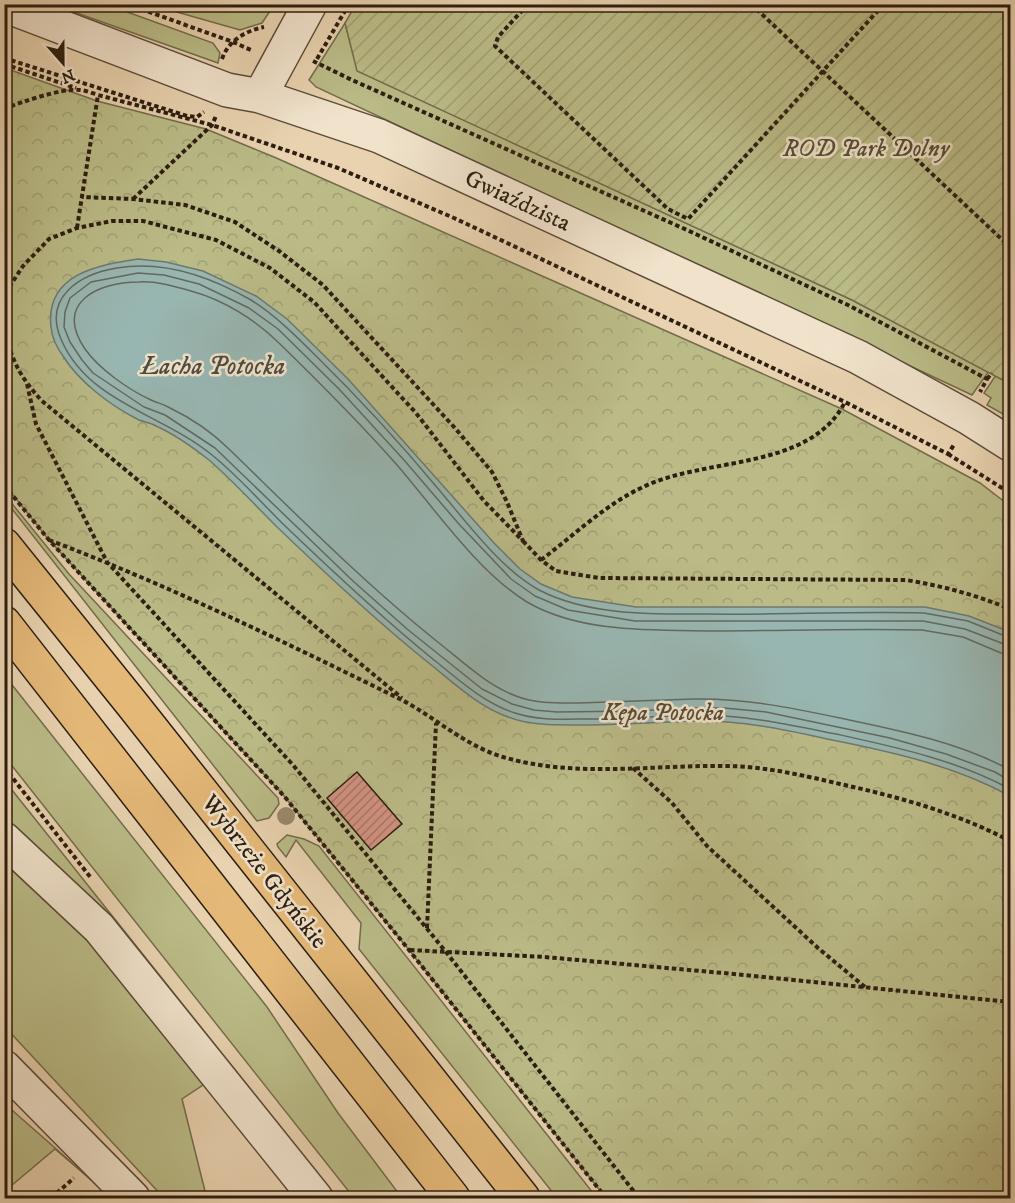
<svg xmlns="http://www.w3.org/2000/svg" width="1015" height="1203" font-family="'IM FELL DW Pica',serif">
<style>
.grass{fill:#babb87;stroke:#736c4c;stroke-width:1.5}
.forest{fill:url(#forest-crowns);stroke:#736c4c;stroke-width:1.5}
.garden{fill:url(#garden-furrows);stroke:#736c4c;stroke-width:1.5}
.water{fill:#98b6b1;stroke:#6d7971;stroke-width:1.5}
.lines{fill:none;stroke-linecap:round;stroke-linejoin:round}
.shore{stroke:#626a60;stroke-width:1.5}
.building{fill:url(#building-hatch);stroke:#2c1e10;stroke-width:1.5}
.minor-casing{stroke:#5b4b38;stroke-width:36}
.major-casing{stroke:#2c1e10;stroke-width:36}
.path{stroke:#2c1e10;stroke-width:4;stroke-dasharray:4.5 3;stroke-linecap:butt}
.minor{stroke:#f0e2cb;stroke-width:33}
.major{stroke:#e4b978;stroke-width:33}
.tree{fill:#98896b}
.labels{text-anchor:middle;stroke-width:5;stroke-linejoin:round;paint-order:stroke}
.park-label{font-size:24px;font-style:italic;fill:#574d34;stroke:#f0e2cb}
.street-label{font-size:24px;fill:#2c1e10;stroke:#f0e2cb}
.water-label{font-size:26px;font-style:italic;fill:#4c4c40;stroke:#f0e2cb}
</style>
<defs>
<pattern id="forest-crowns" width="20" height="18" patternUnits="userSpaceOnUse" patternTransform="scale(1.5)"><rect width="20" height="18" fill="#babb87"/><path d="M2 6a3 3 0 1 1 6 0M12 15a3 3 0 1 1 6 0" fill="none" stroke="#a0a074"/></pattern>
<pattern id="garden-furrows" width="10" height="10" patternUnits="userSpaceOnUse" patternTransform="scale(1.5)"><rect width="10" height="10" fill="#babb87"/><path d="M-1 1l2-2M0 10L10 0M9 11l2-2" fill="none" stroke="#a0a074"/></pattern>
<pattern id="building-hatch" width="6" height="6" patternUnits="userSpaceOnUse" patternTransform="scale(1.5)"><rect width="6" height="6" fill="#d39382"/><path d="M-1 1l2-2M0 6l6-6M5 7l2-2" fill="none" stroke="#ab7769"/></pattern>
</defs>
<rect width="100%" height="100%" fill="#e8d2af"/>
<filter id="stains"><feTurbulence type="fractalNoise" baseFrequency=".00333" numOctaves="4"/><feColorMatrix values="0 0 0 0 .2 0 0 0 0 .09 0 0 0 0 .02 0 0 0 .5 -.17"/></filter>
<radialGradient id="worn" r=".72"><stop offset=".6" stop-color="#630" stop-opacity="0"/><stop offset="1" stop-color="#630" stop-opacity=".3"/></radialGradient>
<!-- grass -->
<path class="grass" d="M54,5H108L213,43L220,53L218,63Z
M152,5H274L262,23L240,30Z
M345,23L358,71L852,300L989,371L972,395L316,87L309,80Z
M996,375L1010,384V418L987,405L991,398L984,393Z
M5,495L69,574L278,798L279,804L269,818L257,821L5,500Z
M5,676L267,1007L338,1113L402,1198H354L5,757Z
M4,780L337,1198H334L174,996L57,869L5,821Z
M287,835L304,839L319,846L597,1198H557L359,949L361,923L296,840L286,857L278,847L277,844Z
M4,859L90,941L206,1083L182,1099L205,1191L183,1198H164L5,1027Z
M5,1104L112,1198L55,1149L5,1191Z"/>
<!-- forest -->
<path class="forest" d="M5,68L97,101L206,129L274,157L842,409L980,483L1010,506V1198H606L409,950L284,796L49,540L5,485Z"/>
<!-- garden -->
<path class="garden" d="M356,4L1010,5V384L852,300L357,71L345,23Z"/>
<!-- water -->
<path class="water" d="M138,259L166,262L203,271L256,296L287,319L348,379L494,543L520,569L541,584L572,597L636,607H925L969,616L1010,632V796C955,766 893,752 832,740C786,730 742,720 695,721C658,722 620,725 582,725C558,725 531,726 508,717C478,706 455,684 430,664C376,621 326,574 276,526C254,504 233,481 209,460C195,449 172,433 156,426C151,423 144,422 139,420C111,406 79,382 63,356C57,348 52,337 51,327C45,274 98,265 138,259Z"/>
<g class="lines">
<!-- shore -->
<path class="shore" d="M1010,638L968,621L924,613C852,611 780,615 708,614C654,614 589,616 539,590C501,569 468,524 440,491C401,444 360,399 316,356C296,336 275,315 251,300C211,277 163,260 117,268C80,274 43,297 61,339C87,402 164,415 212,455C237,475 259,500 282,523C331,570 381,617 434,660C459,680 484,703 515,713C539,721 565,719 590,719C626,719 662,716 698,715C745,715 790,725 836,734C895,747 957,760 1010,789
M1010,645L1004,644L965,629L923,621H635L568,610L535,596L511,579L458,523L404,460L339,389L278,329L249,308L199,284L164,275L138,273L91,282L70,298L65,312L64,327L70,342L82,360L93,373L144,407L165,415L215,448L353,581L407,629L482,689L512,704L534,710L557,712L634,711L695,708H724L766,712L890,738L946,754L995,772L1010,781
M1010,654L1001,653L963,637L922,630C852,628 782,631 712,631C652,630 580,633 527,602C478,572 435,509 397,465C360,423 320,383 280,344C256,320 224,300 191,291C174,286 156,281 139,282C97,282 54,303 85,349C99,369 129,390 151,400C162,405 159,402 170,408C191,418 214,434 230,450C298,516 365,584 439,643C463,662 487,685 516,696C536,704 558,703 579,703C618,702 656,700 694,699C744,698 792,708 840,718C897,730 959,742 1010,770"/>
</g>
<!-- building -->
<path class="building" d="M357,772L402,824L371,850L327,798Z"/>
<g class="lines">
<!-- minor casing -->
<g class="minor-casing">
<path id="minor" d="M4,5L227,90L260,96L379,136L858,357L969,418L1010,444
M260,96L310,4
M4,839L99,928L316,1198
M4,1067L133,1198"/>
</g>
<!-- major casing -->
<g class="major-casing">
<path id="major" d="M4,545L132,704L523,1198
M4,623L453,1198"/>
</g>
<!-- path -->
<path class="path" d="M127,4L233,42L251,50L252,48
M528,4L498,37L495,46L668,209L688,219L884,4
M751,4L1010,247
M4,58L187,116L197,117L204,112
M222,59C228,41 245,31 264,27
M317,59L349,4
M313,61L352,80L687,230L848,305L987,379L980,392
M4,64L76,88
M4,109C21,102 62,88 79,90C85,90 92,93 98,95
M133,199L212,125L216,116
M77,228L98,95L212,125L338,168L454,218L845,402L948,454L955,443
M4,301L8,289L23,266L49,239L77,228L112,221H143L216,240L270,268L314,302L416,413L484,501L523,541L507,502L492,472L455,428L323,285L279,251L235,222L185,205L133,199L82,197
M4,329C12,361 20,377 42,401L402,698
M987,379L992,373
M27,384L36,424L107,562L293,765L446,952L639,1198
M948,454L1010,493
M4,485L49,540L284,796L409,950L606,1198
M49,540C168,585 282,641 396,697C433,715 463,745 503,757C573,778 651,765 723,766C763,766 802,775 840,784C899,797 957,813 1010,841
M523,541L541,560L556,571L599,578L906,580C943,586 976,595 1010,609
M541,560C573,536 605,505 641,488C704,456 809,472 845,402
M4,767L91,878
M633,768L672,803L707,846L818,948L865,987
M427,928L436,723
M410,950L545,957L734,974L1010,1002
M51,1198L74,1178"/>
<!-- minor -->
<use href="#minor" class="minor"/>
<!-- major -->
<use href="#major" class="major"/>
</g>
<!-- trees -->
<circle class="tree" cx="286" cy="816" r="9"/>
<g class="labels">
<!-- park labels -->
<g class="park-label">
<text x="866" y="156">ROD Park Dolny</text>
<text x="663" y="720">Kępa Potocka</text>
</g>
<!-- street labels -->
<g class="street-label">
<text transform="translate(518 200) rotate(25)" y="8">Gwiaździsta</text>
<text transform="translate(265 871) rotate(52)" y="8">Wybrzeże Gdyńskie</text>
</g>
<!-- water labels -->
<g class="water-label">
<text x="213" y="374">Łacha Potocka</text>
</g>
</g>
<!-- margin -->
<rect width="1015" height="1203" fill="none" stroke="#e8d2af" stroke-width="24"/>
<rect x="6" y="6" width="1003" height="1191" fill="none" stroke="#2c1e10" stroke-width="3"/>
<rect x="12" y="12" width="991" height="1179" fill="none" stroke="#2c1e10" stroke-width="1.5"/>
<!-- north arrow -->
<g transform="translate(63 63) rotate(159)" stroke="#f0e2cb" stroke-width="4.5" paint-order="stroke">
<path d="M0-4.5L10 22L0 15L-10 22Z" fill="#2c1e10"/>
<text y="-9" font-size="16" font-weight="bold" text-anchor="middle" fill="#2c1e10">N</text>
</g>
<rect width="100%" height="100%" filter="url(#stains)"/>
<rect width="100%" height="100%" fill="url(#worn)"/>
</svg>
